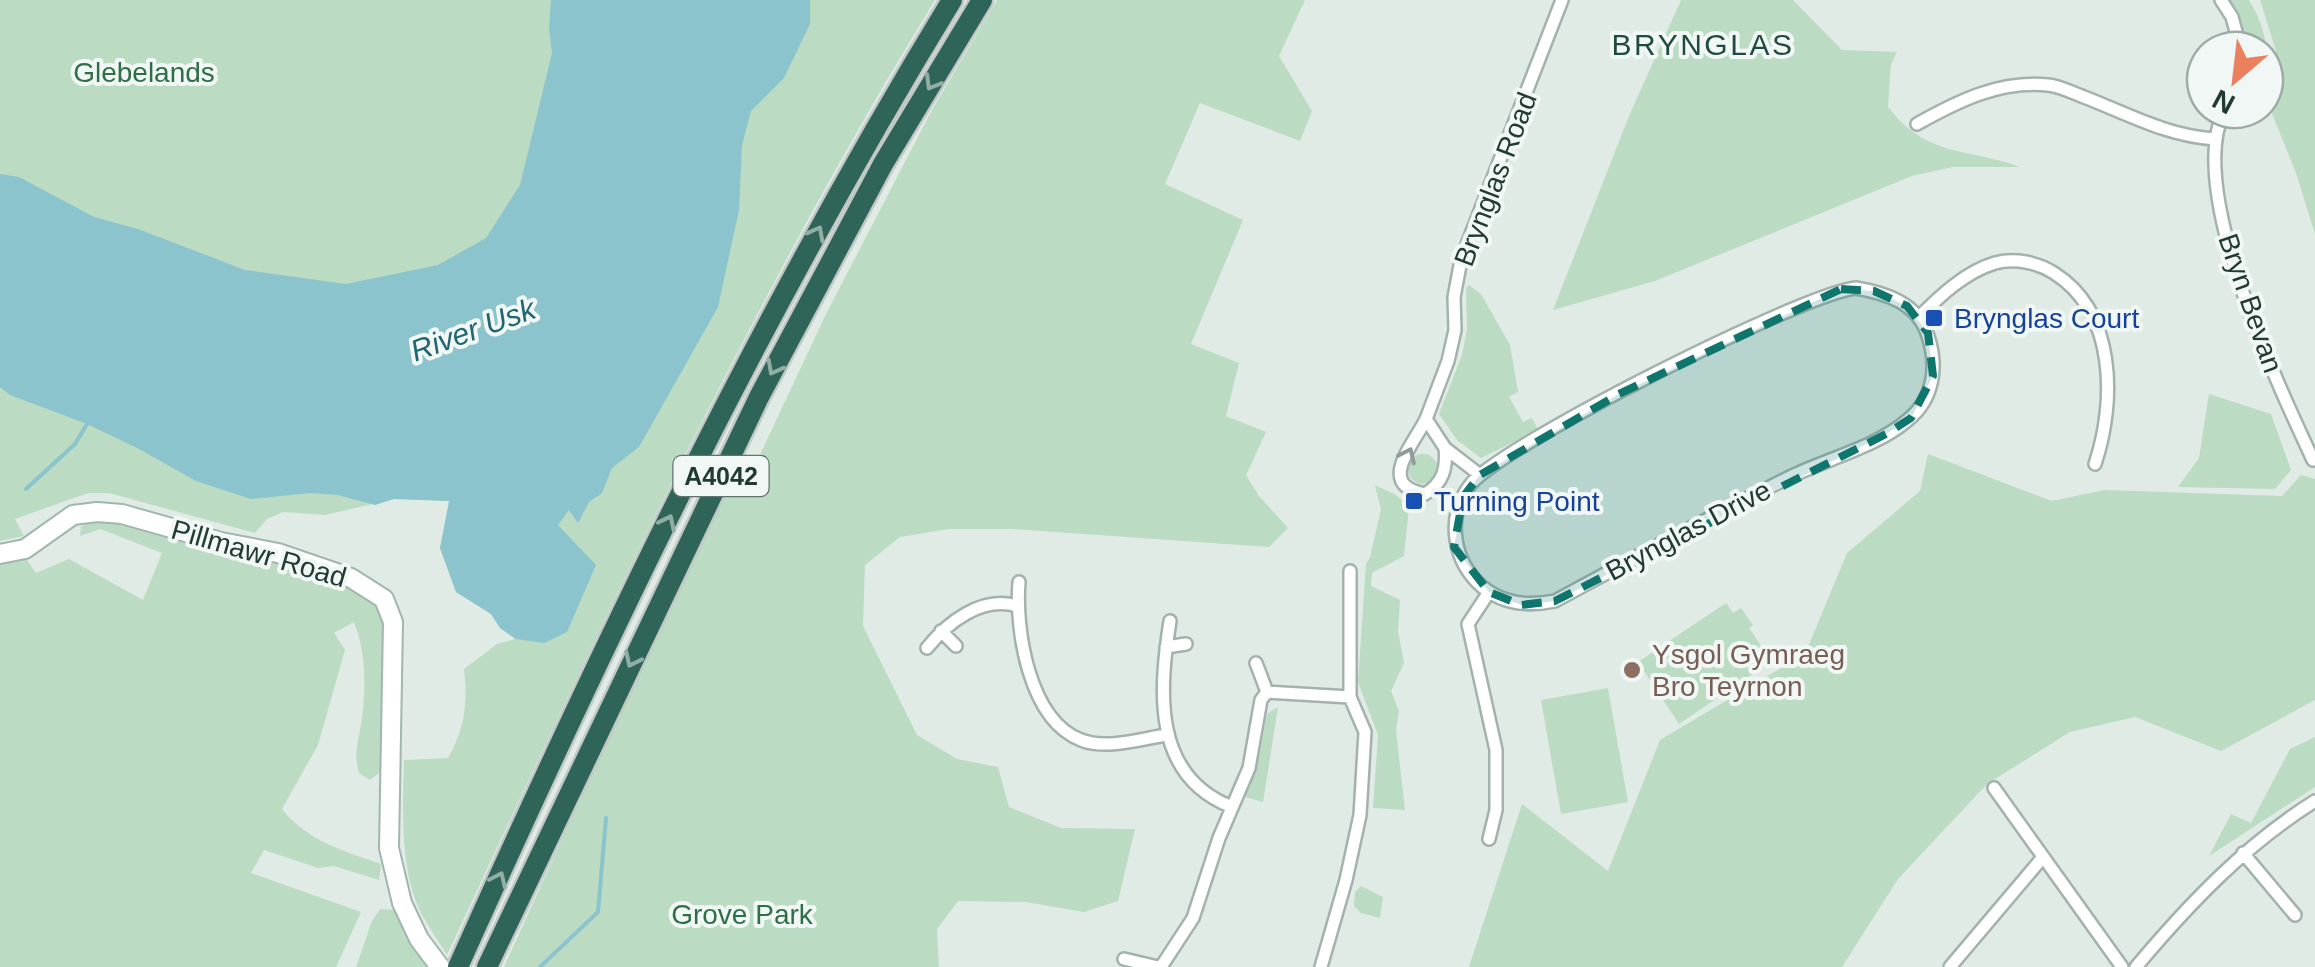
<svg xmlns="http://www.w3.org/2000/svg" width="2315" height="967" font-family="Helvetica,sans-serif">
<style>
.green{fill:#bbdbc3}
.water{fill:#8bc4cd}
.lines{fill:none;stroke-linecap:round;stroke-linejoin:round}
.stream{stroke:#8bc4cd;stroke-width:4}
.street-casing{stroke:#a4b2ad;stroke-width:16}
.secondary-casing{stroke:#a0b6ae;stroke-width:22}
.highway-casing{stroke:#c1c8c6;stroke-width:25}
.street{stroke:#fff;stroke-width:11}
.secondary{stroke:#fff;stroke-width:18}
.highway{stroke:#2f6559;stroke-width:20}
.oneway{stroke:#90aea6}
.oneway2{stroke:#909c9a}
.marked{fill:#0f766e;fill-opacity:0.2;stroke:#0f766e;stroke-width:8;stroke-dasharray:20 12;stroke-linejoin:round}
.transit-dot{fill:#1a4fb4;stroke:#f1f7f4;stroke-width:4}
.education-dot{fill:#8d6e63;stroke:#f1f7f4;stroke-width:4}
.labels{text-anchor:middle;stroke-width:8;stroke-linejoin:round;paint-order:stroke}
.shield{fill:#f1f7f4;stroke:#60736e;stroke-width:2.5}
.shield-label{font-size:25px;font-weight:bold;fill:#223a34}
.park-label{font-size:28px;fill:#2e6f47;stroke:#f1f7f4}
.street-label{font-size:28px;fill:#223a34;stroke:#f1f7f4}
.transit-label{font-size:28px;fill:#164399;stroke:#f1f7f4;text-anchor:start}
.education-label{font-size:28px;fill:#785e54;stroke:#f1f7f4;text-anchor:start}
.neighbourhood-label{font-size:30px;letter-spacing:2.5px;fill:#1f4b40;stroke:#f1f7f4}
.water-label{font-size:30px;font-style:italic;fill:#1f6673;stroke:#f1f7f4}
</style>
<rect width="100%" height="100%" fill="#e1ebe6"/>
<!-- green -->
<path class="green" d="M0,0H626L517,313L0,250Z
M750,0H935C748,305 598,631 447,955C439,942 430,929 422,915C399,869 403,810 404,760L448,758C465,729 468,702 464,669L497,644L515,639L500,628L491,614L456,592L440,548L450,501L394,499L325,515L283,512L267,519L255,533L109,493H88L15,519L24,536L0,541V343L562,519L569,509Z
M997,0H1305L1279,56L1312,111L1300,141L1200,103L1165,184L1243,220L1191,344L1239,363L1226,416L1266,432L1246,475L1259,496L1288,528L1269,547L1012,529H948L900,537L865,565L863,626L917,735L957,759L998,767L1009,807L1061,828L1135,829L1118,901L1084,912L1026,902L958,901L937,929L939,967H504L673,595L726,491L744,489L827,312L933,108Z
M1681,0H1793L1842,50L1897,52L1891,64L1888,107C1928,158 1965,147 2020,167H1953L1912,176L1655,281L1553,310L1629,116Z
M2230,0H2249C2268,30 2269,56 2265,90V50H2246L2237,12Z
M2260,0H2315V234L2296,173L2271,111L2276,51Z
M1469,285L1481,294L1510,345L1518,392L1509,397L1523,422L1532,418L1538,430L1481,458L1457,440L1439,414L1462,355L1467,329L1466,288Z
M2209,394L2271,414L2291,470L2275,489L2178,487L2199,458Z
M1408 469a15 15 0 1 1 30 0a15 15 0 1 1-30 0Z
M1928,454L2052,501L2104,490L2282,496L2301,475L2315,479V700L2221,751L2135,717L2070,732L1987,784L1898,879L1842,967H1469L1522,804L1608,871L1660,740L1805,654L1847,553L1920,491Z
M1375,485L1396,495L1409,507L1404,556L1372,573L1371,586L1400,600L1398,631L1404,663L1391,691L1399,711L1396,730L1405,810L1373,808L1378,735L1358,682L1366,564L1370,557L1381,509Z
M100,517L315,570L344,581L378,604L388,626L385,768L370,780L359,773C353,753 359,739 362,718C366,686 366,652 354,622L334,633L345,650L318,745L282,809C307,841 344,851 381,864L379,880L334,866L318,868L264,850L251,873L361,912L336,967H0V564L25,557L36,573L69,559L143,600L162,553L100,529L80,536L81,527Z
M1726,603L1733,613L1741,608L1753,625L1749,628L1764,650L1759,655L1766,665L1679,724L1638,662Z
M1608,688L1628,802L1561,814L1541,700Z
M1278,707L1263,802L1245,797L1259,758L1267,714Z
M2315,737V787L2209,856L2231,814L2251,823L2290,749Z
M1361,886L1383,897L1380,918L1361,913L1354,906L1355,892Z
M380,909L395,910L414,949L428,967H356L372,921Z"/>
<!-- water -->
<path class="water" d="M551,0H810V24L784,78L751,111L742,145L739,210L718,307L639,447L612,468L602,493L589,502L578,523L569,510L558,525L596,565L567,632L544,643L516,639L500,628L491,614L456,592L440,548L449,501L394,499L375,505L338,495L311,493L251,499L196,481L139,449L87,424L10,395L0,387V174L19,177L94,217L138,229L245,270L346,284L438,265L486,238L520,185L552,53L549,29Z"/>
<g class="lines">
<!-- stream -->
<path class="stream" d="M26,489L75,444L87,424
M540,967L598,912L606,818"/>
<!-- street casing -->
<g class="street-casing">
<path id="street" d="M2221,0L2232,17L2241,50
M2225,110C2184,186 2278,385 2313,460
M1917,124C1958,101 2000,80 2048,85C2060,86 2073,93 2084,97C2128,114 2167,136 2215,139
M1856,288C1886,293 1918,303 1928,336C1938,366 1934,398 1909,419C1877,447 1829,458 1792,476C1712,515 1633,559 1555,601C1526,607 1499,604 1477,582C1452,556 1447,515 1470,485C1499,446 1806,292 1856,288Z
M1919,317C1940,296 1965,272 1995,263C2015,258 2037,262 2054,273C2116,312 2116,401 2095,464
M1426,419C1414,444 1375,485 1425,494C1443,483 1447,469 1445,448
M1480,475L1445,448L1426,419L1448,361L1455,330L1454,297L1461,260L1562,0
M1019,582C1015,630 1029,720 1081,740C1106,750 1141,739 1166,735
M1489,592L1468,624L1496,750V810L1489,839
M1170,621C1159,691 1152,776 1232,807
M941,631L956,646
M1166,647L1186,644
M927,648C947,623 982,595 1017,606
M1256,663L1267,692
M1994,788L2122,967
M2243,853L2295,915
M1124,959L1158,967
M1161,967L1193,918L1219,838L1249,768L1261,700L1267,692L1350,697
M1321,967L1346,880L1360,815L1365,732L1350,697V571
M1950,967L2043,857
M2136,967C2189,904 2245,845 2315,801"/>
</g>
<!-- secondary casing -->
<g class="secondary-casing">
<path id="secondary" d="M0,554L25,549L73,515L97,512L122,514L221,542L278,553L351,578L384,599L393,622L389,848L402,903L419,939L440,967"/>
</g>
<!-- highway casing -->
<g class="highway-casing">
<path id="highway" d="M458,967C606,637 763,309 952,0
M487,967L759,397L883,164L982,0"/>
</g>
<!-- street -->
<use href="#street" class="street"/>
<!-- secondary -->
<use href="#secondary" class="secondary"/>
<!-- highway -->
<use href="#highway" class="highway"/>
</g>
<!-- one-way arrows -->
<defs><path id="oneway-chevron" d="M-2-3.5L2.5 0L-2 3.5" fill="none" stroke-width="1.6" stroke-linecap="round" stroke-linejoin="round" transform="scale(2.5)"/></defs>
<g class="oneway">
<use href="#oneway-chevron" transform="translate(932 83) rotate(121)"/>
<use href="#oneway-chevron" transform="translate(817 233) rotate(-62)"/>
<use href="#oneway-chevron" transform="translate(774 368) rotate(118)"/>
<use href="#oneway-chevron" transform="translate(668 522) rotate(-64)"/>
<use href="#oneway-chevron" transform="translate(632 660) rotate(116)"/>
<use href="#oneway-chevron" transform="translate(499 879) rotate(-65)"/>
</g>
<use class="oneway2" href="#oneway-chevron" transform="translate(1408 455) rotate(-65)"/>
<!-- marked area -->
<path class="marked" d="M1841,289L1874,291L1907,306L1928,333L1933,376L1911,418L1886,434L1555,601L1521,605L1489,592L1454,547L1463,497L1480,475L1619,394Z"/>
<!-- markers -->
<g class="transit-dot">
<rect x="1924" y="308" width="20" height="20" rx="5"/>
<rect x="1404" y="491" width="20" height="20" rx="5"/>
</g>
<circle class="education-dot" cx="1632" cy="670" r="10"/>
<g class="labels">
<!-- shield labels -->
<rect class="shield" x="673.5" y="456" width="95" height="40" rx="8"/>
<g class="shield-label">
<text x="721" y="485">A4042</text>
</g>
<!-- park labels -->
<g class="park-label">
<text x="144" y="82">Glebelands</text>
<text x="742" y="924">Grove Park</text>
</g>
<!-- street labels -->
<g class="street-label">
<text transform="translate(1495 179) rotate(-69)" y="10">Brynglas Road</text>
<text transform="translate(2251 303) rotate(71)" y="10">Bryn Bevan</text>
<text transform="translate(1688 530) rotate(-28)" y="10">Brynglas Drive</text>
<text transform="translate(259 553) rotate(16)" y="10">Pillmawr Road</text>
</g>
<!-- transit labels -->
<g class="transit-label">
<text x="1954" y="328">Brynglas Court</text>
<text x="1434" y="511">Turning Point</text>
</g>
<!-- education labels -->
<g class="education-label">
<text x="1652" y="664">Ysgol Gymraeg<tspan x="1652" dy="32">Bro Teyrnon</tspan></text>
</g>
<!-- neighbourhood labels -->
<g class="neighbourhood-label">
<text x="1703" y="55">BRYNGLAS</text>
</g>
<!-- water labels -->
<g class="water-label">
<text transform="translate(473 330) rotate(-20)" y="10">River Usk</text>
</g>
</g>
<!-- north arrow -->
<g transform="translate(2235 80) rotate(208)"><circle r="48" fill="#f1f7f4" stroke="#9eaba7" stroke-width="2.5"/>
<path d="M0-8L18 38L0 25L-18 38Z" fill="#eb805f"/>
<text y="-15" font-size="28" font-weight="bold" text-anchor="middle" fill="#223a34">N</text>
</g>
</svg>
